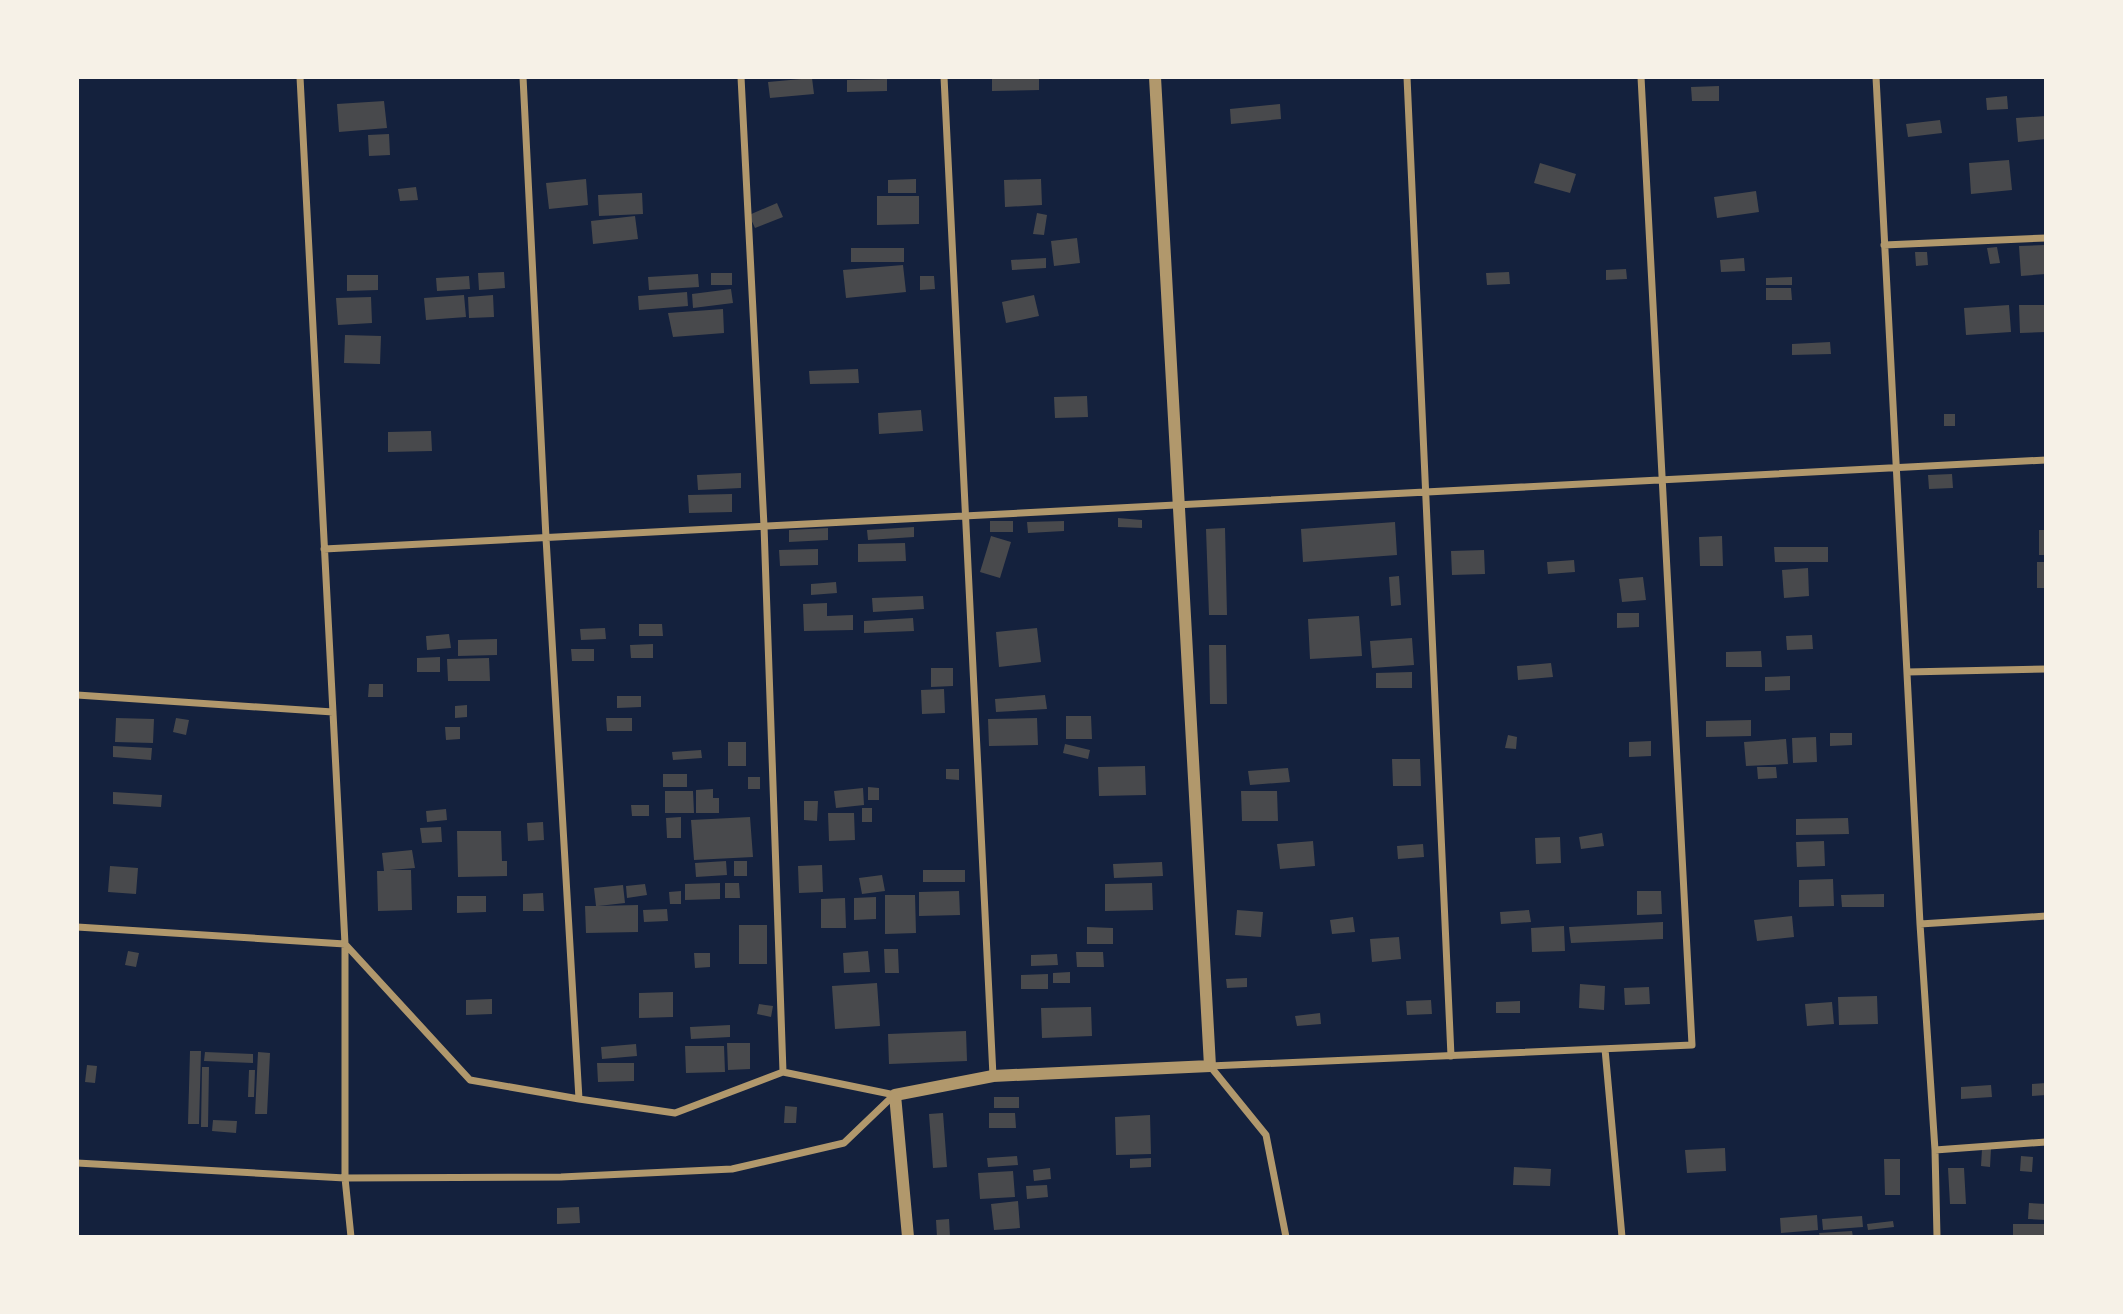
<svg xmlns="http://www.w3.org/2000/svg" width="2123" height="1314" font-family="'Noto Sans',sans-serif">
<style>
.building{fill:#48494c}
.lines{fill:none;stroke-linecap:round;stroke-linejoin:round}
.minor{stroke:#b1986c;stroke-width:7}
.tertiary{stroke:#b1986c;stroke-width:12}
</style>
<rect width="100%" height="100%" fill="#14213d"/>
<!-- building -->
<path class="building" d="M992,77H1039V90L992,91Z
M812,78L814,94L770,98L768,82Z
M887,79V91L847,92V80Z
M1719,86V101H1692L1691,87Z
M2007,96L2008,109L1987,110L1986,98Z
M384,101L387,128L339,132L337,104Z
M1280,104L1281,119L1231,124L1230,109Z
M2046,116V139L2018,142L2016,118Z
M1940,120L1942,133L1908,137L1906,124Z
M389,134L390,155L369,156L368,135Z
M2009,160L2012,190L1971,194L1969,163Z
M1540,163L1576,174L1570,193L1534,183Z
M586,179L588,205L549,209L546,183Z
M916,179V193H888V180Z
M1041,179L1042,205L1005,207L1004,180Z
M416,187L418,200L400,201L398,189Z
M1756,191L1759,212L1717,218L1714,197Z
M642,193L643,214L599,216L598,195Z
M877,196H919V224L877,225Z
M777,203L783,217L755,228L749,215Z
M1037,213L1047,215L1044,235L1033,234Z
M635,216L638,239L593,244L591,221Z
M1077,238L1080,263L1054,266L1051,241Z
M2045,245L2046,274L2021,276L2019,246Z
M1997,247L2000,263L1990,264L1987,248Z
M851,248H904V262H851Z
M1915,252H1927L1928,265L1916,266Z
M1046,258V268L1012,270L1011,260Z
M1744,258L1745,271L1721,272L1720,260Z
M903,265L906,292L846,298L843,270Z
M1626,269L1627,279L1606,280V270Z
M504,272L505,288L479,290L478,273Z
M1509,272L1510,284L1487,285L1486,273Z
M711,273H732V285H711Z
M698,274L699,287L649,290L648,277Z
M347,275H378V290L347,291Z
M469,276L470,289L437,291L436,278Z
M920,276H934L935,289L920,290Z
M1792,277V285H1766V278Z
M1766,288H1791L1792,300H1766Z
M731,289L733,303L693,308L692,294Z
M687,292L688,306L639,310L638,296Z
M464,295L466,317L426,320L424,298Z
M493,295L494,317L469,318L468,297Z
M1034,295L1039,316L1006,323L1002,302Z
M371,297L372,323L338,325L336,298Z
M2009,305L2011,332L1966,335L1964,308Z
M2019,305H2046V332L2020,333Z
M723,309L724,333L673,337L668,313Z
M345,335L381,336L380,364L344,363Z
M1830,342L1831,354L1792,355V344Z
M858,369L859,383L810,384L809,371Z
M1087,396L1088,417L1055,418L1054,397Z
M921,410L923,431L879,434L878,413Z
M1944,414H1955V426H1944Z
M431,431L432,451L388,452V432Z
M741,473V488L698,490L697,475Z
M1952,474L1953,488L1929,489L1928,475Z
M732,494V512L689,513L688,495Z
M1118,518L1142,520V528L1118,527Z
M990,521H1013V532H990Z
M1064,521V531L1028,533L1027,522Z
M1395,522L1397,555L1303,562L1301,529Z
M914,527V537L868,540L867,530Z
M828,528V540L789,542V530Z
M1225,528L1227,615H1209L1206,529Z
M2039,530H2046V555H2039Z
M991,536L1011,542L1000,578L980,572Z
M1722,536L1723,566H1700L1699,537Z
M905,543L906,561L858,562V544Z
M1774,547H1828V562H1775Z
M818,549V565L780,566L779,550Z
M1484,550L1485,574L1452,575L1451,551Z
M1574,560L1575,572L1548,574L1547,562Z
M2037,562H2046V588H2037Z
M1808,568L1809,596L1784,598L1782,570Z
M1399,576L1401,605L1391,606L1389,577Z
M1643,577L1646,600L1622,602L1619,579Z
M836,582L837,593L811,595V584Z
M923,596L924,609L873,612L872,598Z
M827,603V616L853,615V630L804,631L803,604Z
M1617,613H1639V627L1617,628Z
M1359,616L1362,656L1310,659L1308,619Z
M913,618L914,631L864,633V621Z
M639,624H662L663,636H639Z
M605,628L606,639L581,640L580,629Z
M1037,628L1041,662L999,667L996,632Z
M449,634L451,648L427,650L426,636Z
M1812,635L1813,649L1787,650L1786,636Z
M1412,638L1414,665L1372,668L1370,641Z
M497,639V655L458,656V640Z
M653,644V658H631L630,645Z
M1209,645H1226L1227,704H1210Z
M571,649H594V661H572Z
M1761,651L1762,667H1726V652Z
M440,657V672H417V658Z
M489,658L490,681H448L447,659Z
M1551,663L1553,677L1518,680L1517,666Z
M931,668H953V686L931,687Z
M1412,672V688H1376V673Z
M1790,676V690L1765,691V677Z
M369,684H383V697H368Z
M944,689L945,713L922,714L921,690Z
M1045,695L1047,709L996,712L995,699Z
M617,696H641V707L617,708Z
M467,705V717L455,718V706Z
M1066,716H1091L1092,739H1066Z
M116,718L154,719L153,743L115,742Z
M176,718L189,720L186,735L173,732Z
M606,718H632V731H607Z
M1037,718L1038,745L989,746L988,719Z
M1751,720V736L1706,737V721Z
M445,727H460V739L446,740Z
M1830,733H1852V745L1830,746Z
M1508,735L1517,737L1516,749L1505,748Z
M1816,737L1817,762L1793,763L1792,738Z
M1786,739L1788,764L1746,766L1744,742Z
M1651,741V756L1629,757V742Z
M728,742H746V766H728Z
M1065,744L1090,750L1088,759L1063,753Z
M113,746L152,748L151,760L113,757Z
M701,750L702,758L673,760L672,752Z
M1392,759H1420L1421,786H1393Z
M1145,766L1146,795L1099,796L1098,767Z
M1757,767H1776L1777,778L1758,779Z
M1288,768L1290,782L1250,785L1248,771Z
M946,769H959V780L946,779Z
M663,774H687V787H663Z
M748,777H760V789H748Z
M868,787L879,788V800H868Z
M863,788L864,805L836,808L834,791Z
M713,789V798H719V813H696V790Z
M665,791H693L694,813H665Z
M1241,791H1277L1278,821H1242Z
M113,792L162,795L161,807L113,804Z
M804,801H818L817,821L804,820Z
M631,805H649V816H632Z
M862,808H872V822H862Z
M446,809L447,820L427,822L426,811Z
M828,813H854L855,840L829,841Z
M681,817V838H667L666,818Z
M750,817L753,857L694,860L691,820Z
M1848,818L1849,834L1796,835V819Z
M543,822L544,840L528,841L527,823Z
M441,827L442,842L422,843L420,828Z
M457,831H501L502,861H507V876L458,877Z
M1602,833L1604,846L1581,849L1579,837Z
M1560,837L1561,863L1536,864L1535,838Z
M1313,841L1315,866L1280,869L1277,844Z
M1824,841L1825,866L1797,867L1796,842Z
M1423,844L1424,857L1398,859L1397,846Z
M412,850L415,868L390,870H411L412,910L378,911L377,871H384L382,853Z
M726,861L727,875L696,877L695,863Z
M734,861H747V876H734Z
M1162,862L1163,876L1114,878L1113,864Z
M822,865L823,892L799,893L798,866Z
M110,866L138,868L136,894L108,892Z
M923,870H965V882H923Z
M882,875L885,891L862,894L859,878Z
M1833,879L1834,906L1799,907V880Z
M720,883V899L685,900V884Z
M725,883H739L740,898H725Z
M1152,883L1153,910L1105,911V884Z
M645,884L647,895L627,898L626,886Z
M623,885L625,903L598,906L638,905V932L586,933L585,906H596L594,888Z
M681,891V904H670L669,892Z
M959,891L960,915L919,916V892Z
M1637,891H1661L1662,914L1637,915Z
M543,893L544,911H523V894Z
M1884,894V907H1842L1841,895Z
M885,895H915L916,933L885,934Z
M457,896H486V912L457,913Z
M876,897V919L854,920V898Z
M845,898L846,928H821V899Z
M667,909L668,921L644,922L643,910Z
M1237,910L1263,912L1261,937L1235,935Z
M1529,910L1531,922L1501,924L1500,912Z
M1792,916L1794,937L1757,941L1754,920Z
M1353,917L1355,932L1332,934L1330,920Z
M1663,922V939L1571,943L1569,927Z
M739,925H767V964H739Z
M1564,926L1565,951L1532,952L1531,928Z
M1087,927L1113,928V944H1087Z
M1399,937L1401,959L1372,962L1370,939Z
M884,949H898L899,973H885Z
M128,951L139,953L136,967L125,965Z
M868,951L870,972L844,973L843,953Z
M1076,952H1103L1104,967H1077Z
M694,953H710V967L695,968Z
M1057,954L1058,965L1031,966V955Z
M1070,972V983H1053V973Z
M1048,974V989H1021V975Z
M1247,978V987L1227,988L1226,979Z
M877,983L880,1026L835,1029L832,986Z
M1580,984L1605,986L1604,1010L1579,1008Z
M1649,987L1650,1004L1625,1005L1624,988Z
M673,992V1017L639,1018V993Z
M1877,996L1878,1024L1839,1025L1838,997Z
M492,999V1014L466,1015V1000Z
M1431,1000L1432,1014L1407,1015L1406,1001Z
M1520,1001V1013H1496V1002Z
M1832,1002L1834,1024L1807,1026L1805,1004Z
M759,1004L773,1006L771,1017L757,1014Z
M1091,1007L1092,1036L1042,1038L1041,1008Z
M1320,1013L1321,1024L1297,1026L1295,1016Z
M730,1025V1037L691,1039L690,1027Z
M966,1031L967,1061L889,1064L888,1034Z
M727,1043H750V1069L728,1070Z
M636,1044L637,1056L602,1059L601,1047Z
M685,1046H724L725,1072L686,1073Z
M190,1051H201L199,1124H188Z
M205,1052L253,1054V1063L204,1061Z
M258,1052L270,1053L267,1114H255Z
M597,1063H634V1081L598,1082Z
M87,1065L97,1066L95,1083L85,1082Z
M202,1067H209L208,1127H201Z
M249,1070H255L254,1097H248Z
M2046,1083V1095L2032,1096V1084Z
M1991,1085L1992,1097L1961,1099V1087Z
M994,1097H1019V1108H994Z
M785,1106L797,1107L796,1123H784Z
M943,1113L947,1167L933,1168L929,1114Z
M989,1113H1015L1016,1128H989Z
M1150,1115L1151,1154L1116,1155L1115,1117Z
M213,1120L237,1121L236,1133L212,1131Z
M1725,1148L1726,1171L1687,1173L1685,1150Z
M1982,1149H1991L1990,1167L1981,1166Z
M1017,1156L1018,1165L988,1167L987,1158Z
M2021,1156L2033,1157L2032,1172L2020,1171Z
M1151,1158V1167L1130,1168V1159Z
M1884,1159H1900V1195H1885Z
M1514,1167L1551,1169L1550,1186L1513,1185Z
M1050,1168L1051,1179L1034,1181L1033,1170Z
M1948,1168H1964L1966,1204H1950Z
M1013,1171L1015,1197L980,1199L978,1173Z
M1047,1185L1048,1197L1027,1199L1026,1186Z
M1018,1201L1020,1228L994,1230L991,1204Z
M2029,1203L2046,1204V1220L2028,1219Z
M579,1207L580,1223L557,1224V1208Z
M1817,1215L1818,1230L1781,1233L1780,1218Z
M1862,1216L1863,1227L1823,1230L1822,1219Z
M949,1219L950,1237H937L936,1220Z
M1893,1221L1894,1227L1868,1230L1867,1224Z
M2013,1224H2046V1237H2013Z
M1852,1231L1853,1237H1820L1819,1233Z"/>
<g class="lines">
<!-- minor -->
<path class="minor" d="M300,77L345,944V1178L351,1237
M523,77L546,538L579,1099
M741,77L764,526L783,1072
M944,77L993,1076
M1407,77L1451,1056
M1876,77L1920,924L1935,1150L1937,1237
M1884,245L2046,238
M324,549L2046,460
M1907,672L2046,669
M77,695L333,712
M1920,924L2046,916
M77,927L345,944L470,1080L579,1099L675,1113L783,1072L895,1095
M1605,1049L1622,1237
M1210,1066L1692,1045L1641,77
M1210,1066L1266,1135L1286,1237
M1935,1150L2046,1142
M77,1163L345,1178L561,1177L732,1169L844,1143L894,1095"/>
<!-- tertiary -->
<path class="tertiary" d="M908,1237L895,1095L993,1076L1210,1066L1155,77"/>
</g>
<!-- border -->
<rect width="2123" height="1314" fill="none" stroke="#f6f1e7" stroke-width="158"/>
</svg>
